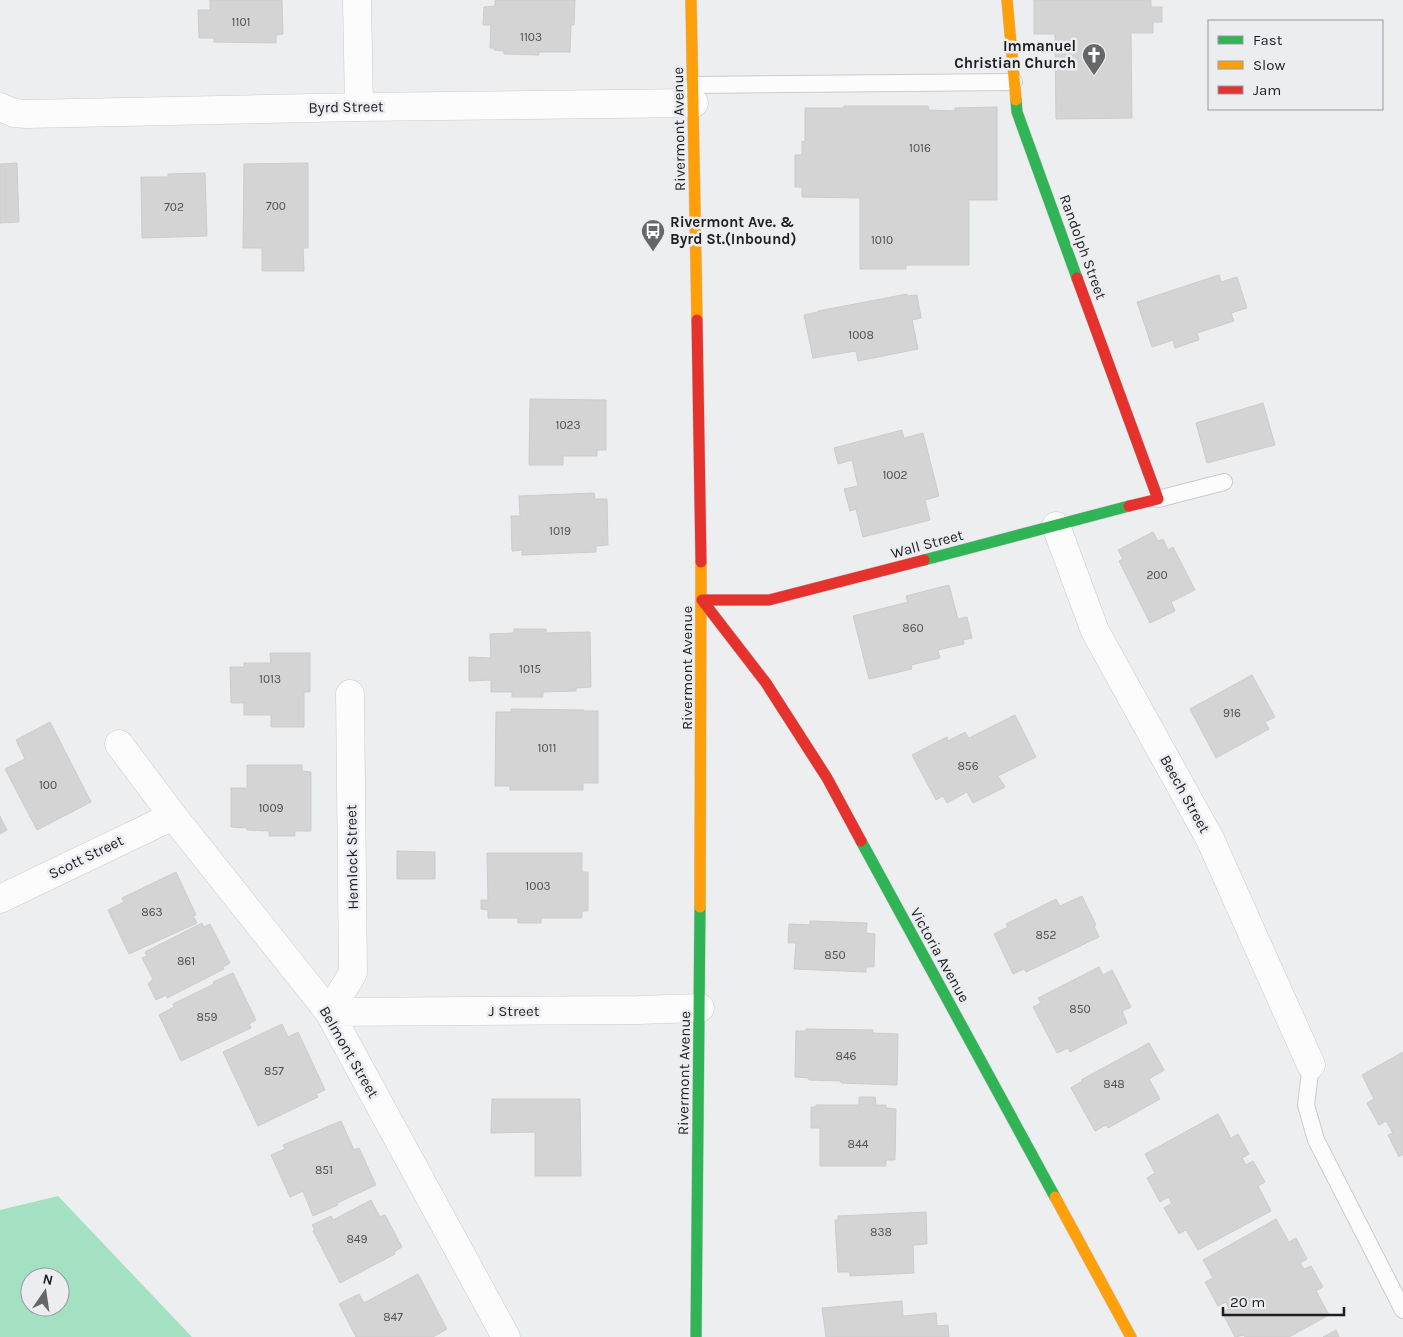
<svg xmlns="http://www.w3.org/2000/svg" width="1403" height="1337" font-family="Karla,sans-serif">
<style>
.forest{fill:#a4e1c3;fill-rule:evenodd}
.building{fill:#d4d4d5;stroke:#cccccd}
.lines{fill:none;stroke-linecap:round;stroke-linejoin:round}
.lane-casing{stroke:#cbcbcd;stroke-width:18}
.street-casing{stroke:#cbcbcd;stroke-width:29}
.fast-casing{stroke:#cbcbcd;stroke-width:12}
.slow-casing{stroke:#cbcbcd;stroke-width:12}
.jam-casing{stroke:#cbcbcd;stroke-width:12}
.lane{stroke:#fcfcfd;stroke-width:16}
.street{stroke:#fcfcfd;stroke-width:28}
.fast{stroke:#30b455;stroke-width:11}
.slow{stroke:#ff9f0a;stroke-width:11}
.jam{stroke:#e5322d;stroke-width:11}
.labels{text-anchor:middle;stroke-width:5;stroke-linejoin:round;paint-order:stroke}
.number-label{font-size:12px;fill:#4d4e4e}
.poi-label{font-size:15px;font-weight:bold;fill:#1d1e1f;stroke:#ecedf1;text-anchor:end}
.street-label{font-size:15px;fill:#1d1e1f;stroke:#ecedf1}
</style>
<rect width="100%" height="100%" fill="#edeef0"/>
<!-- forest -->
<path class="forest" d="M58,1196L192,1337H0V1210ZM30,1277H60V1307H30Z"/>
<!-- building -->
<path class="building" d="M210,0H282L283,34L276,35V43L214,42V38H199L198,10H210Z
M495,0H575L574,25H571L570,52H539V55L504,54V51L494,50V48H490L491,25H483L484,7L495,6Z
M1034,0H1151V7H1162V22H1153V33H1131L1132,118L1056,119L1055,34H1034Z
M844,106H928L929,110L955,111V108L997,107V200H969V265H906V269H860V198L802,197V187H795V155H802V141L805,142V108H843Z
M17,163L19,222L0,223V164Z
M308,163V248H303L304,271H262V248H243L244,164Z
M205,173L207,236L142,238L141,177H168V174Z
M1219,275L1221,282L1237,277L1247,308L1231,313L1234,321L1197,333L1199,340L1175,348L1173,340L1152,347L1137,302Z
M907,294V296L917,295L921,318L912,320L918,349L858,361L856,351L813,358L804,315L818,312V311Z
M530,399L606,400V450H597V456H563V465H529Z
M1263,403L1275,445L1207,463L1196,423Z
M902,430L904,438L923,433L939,496L925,500L930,520L863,537L856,509L850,511L844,489L858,486L852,460L838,464L834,448Z
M594,493L595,499H607L608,545L596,546V552L522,555V550L512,551L511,516H520L519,496Z
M1153,532L1158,541L1163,539L1168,550L1173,547L1195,590L1171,602L1175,611L1150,623L1119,561L1123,559L1118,550Z
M949,585L958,619L967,617L972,638L963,640L964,644L938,650L940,658L911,665L912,669L869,679L853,616L908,602L906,596Z
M514,629H546V633L590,632L591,687L576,688V691L543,692V697H512V692H491V680L469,681V657L491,658L490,634L514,633Z
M270,653H310V692H304V727H271V715H244V703H231L230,667H244V663H271Z
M1252,675L1275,717L1265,722L1269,729L1216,758L1190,709Z
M511,709L584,710V711H598V783H583V790H510V786H495L496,712H511Z
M1015,715L1036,757L998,776L1005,787L973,803L967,792L947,803L943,796L936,800L912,755L947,737L948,741L965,732L969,738Z
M50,722L91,802L37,830L5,769L25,759L16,740Z
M247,765H302V771L311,772V831H295V836H269V831L247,830V828L231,827V788H247Z
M0,816L7,830L0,834Z
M397,851L435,852V879H397Z
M487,853H582V872H588V911H582V918H541V923H518V918H488V910L481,909V900H488Z
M176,872L196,915L193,916L197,923L129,954L108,910L124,902L122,898Z
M1082,896L1096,925L1094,926L1099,937L1026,972L1024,969L1013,974L994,934L1008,927L1006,924L1056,899L1060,906Z
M810,921L867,923L866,933L875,934L874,967H866V972L794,969L796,943H788L789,924L810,925Z
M202,923L204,927L210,924L230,963L223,967L224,969L167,998L166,995L156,1000L148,984L153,979L142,958L147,956L145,952Z
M1099,967L1103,975L1112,970L1131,1007L1122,1011L1127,1023L1070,1052L1068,1048L1057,1053L1033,1007L1041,1003L1038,998Z
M233,973L256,1020L249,1024L251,1028L181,1061L159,1015L174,1007L173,1004L214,984L213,982Z
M282,1024L288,1037L298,1032L325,1090L316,1094L318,1097L258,1126L223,1052Z
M806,1029L873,1030L872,1033L898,1034L897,1085L841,1083V1081L809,1080V1078L795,1077L796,1031H806Z
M1149,1043L1164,1070L1149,1079L1160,1099L1108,1128L1106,1125L1095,1131L1071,1088L1082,1081L1081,1080Z
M1403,1052V1154L1399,1157L1388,1135L1393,1133L1386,1121L1379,1125L1367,1103L1374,1099L1362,1075Z
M859,1097H875L876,1105H886V1108L896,1109L895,1160H886V1166H820V1128H811V1107H816V1105H859Z
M492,1099H580L581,1176H535V1132L491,1133Z
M1218,1114L1231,1138L1238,1134L1249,1154L1242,1158L1246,1165L1253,1161L1265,1182L1258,1186L1271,1211L1198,1250L1186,1230L1179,1234L1164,1208L1172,1203L1168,1197L1160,1202L1147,1178L1155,1173L1145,1154Z
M341,1121L354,1150L359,1148L376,1185L337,1203L338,1205L313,1216L303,1191L290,1197L271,1155L285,1149L283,1145Z
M371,1200L380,1217L385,1215L402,1247L394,1252L395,1254L340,1283L313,1231L315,1230L312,1225L331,1216L333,1220Z
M926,1212L927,1244L913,1245L914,1273L850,1276V1272H838L835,1220H838V1216Z
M1276,1219L1289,1242L1296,1238L1307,1259L1300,1263L1304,1269L1311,1266L1323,1287L1316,1291L1329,1315L1289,1337H1245L1244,1335L1235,1337L1222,1312L1229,1309L1226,1302L1218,1306L1205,1282L1213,1278L1203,1260Z
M418,1274L447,1329L433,1337H356L339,1304L359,1294L364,1303Z
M902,1301L903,1316L936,1313L937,1326L948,1325L949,1337H826L822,1308Z
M1336,1330L1339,1337H1323Z"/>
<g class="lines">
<!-- lane casing -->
<g class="lane-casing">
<path id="lane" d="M693,85L1014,82
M1158,499L1224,482
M1311,1065L1306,1105L1316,1140L1403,1310"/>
</g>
<!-- street casing -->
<g class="street-casing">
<path id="street" d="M357,0L359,107
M0,107L14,113L26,114L359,107L694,103
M1056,526L1095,631L1210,839L1311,1065
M119,744L173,816L329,1012L506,1337
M0,899L173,816
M329,1012L638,1010L700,1008
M329,1012L353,973L350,694"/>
</g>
<!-- fast casing -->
<g class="fast-casing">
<path id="fast" d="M1016,100L1017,112L1077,278
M924,560L1129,506
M861,841L1055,1197
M696,1337L700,907"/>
</g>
<!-- slow casing -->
<g class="slow-casing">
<path id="slow" d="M691,0L697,320
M1007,0L1016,100
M700,907L701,562
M1055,1197L1131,1337"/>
</g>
<!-- jam casing -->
<g class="jam-casing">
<path id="jam" d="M1077,278L1158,499L1129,506
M697,320L701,562
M702,600H769L924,560
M702,600L766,683L827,778L861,841"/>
</g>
<!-- lane -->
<use href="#lane" class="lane"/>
<!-- street -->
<use href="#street" class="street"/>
<!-- fast -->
<use href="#fast" class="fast"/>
<!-- slow -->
<use href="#slow" class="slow"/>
<!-- jam -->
<use href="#jam" class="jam"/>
</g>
<!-- icons -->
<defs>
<g id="church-pin" transform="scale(1.25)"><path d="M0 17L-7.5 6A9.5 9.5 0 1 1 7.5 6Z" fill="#666768" stroke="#ecedf1"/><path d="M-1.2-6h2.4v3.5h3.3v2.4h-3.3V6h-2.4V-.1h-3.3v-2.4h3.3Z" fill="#fff"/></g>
<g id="bus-pin" transform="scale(1.25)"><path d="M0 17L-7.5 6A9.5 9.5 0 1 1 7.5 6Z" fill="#666768" stroke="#ecedf1"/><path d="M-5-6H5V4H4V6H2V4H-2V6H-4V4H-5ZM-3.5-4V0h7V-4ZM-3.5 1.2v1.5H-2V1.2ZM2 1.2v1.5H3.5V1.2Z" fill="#fff"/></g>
</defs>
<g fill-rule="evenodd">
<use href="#church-pin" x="1094" y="55"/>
<use href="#bus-pin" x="653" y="231"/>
</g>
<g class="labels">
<!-- number labels -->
<g class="number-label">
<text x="241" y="26">1101</text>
<text x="531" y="41">1103</text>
<text x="920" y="152">1016</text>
<text x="276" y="210">700</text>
<text x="174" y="211">702</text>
<text x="882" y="244">1010</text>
<text x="861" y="339">1008</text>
<text x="568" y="429">1023</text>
<text x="895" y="479">1002</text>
<text x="560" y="535">1019</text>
<text x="1157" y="579">200</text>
<text x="913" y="632">860</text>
<text x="530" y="673">1015</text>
<text x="270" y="683">1013</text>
<text x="1232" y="717">916</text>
<text x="547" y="752">1011</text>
<text x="968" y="770">856</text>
<text x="48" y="789">100</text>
<text x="271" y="812">1009</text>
<text x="538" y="890">1003</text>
<text x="152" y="916">863</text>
<text x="1046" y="939">852</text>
<text x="835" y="959">850</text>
<text x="186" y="965">861</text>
<text x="1080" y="1013">850</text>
<text x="207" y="1021">859</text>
<text x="846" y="1060">846</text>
<text x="274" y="1075">857</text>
<text x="1114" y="1088">848</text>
<text x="858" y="1148">844</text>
<text x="324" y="1174">851</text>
<text x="881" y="1236">838</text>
<text x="357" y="1243">849</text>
<text x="393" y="1321">847</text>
</g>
<!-- poi labels -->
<g class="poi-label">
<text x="1076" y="51">Immanuel<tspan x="1076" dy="17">Christian Church</tspan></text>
<text x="670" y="227" text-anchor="start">Rivermont Ave. &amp;<tspan x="670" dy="17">Byrd St.(Inbound)</tspan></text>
</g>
<!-- street labels -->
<g class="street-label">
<text transform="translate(346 107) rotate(-1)" y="5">Byrd Street</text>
<text transform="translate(679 129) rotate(-91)" y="5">Rivermont Avenue</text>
<text transform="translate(1083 247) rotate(70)" y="5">Randolph Street</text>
<text transform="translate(927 544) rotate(-15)" y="5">Wall Street</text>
<text transform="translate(687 668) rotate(-90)" y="5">Rivermont Avenue</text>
<text transform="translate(1185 794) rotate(61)" y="5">Beech Street</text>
<text transform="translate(86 857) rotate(-26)" y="5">Scott Street</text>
<text transform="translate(352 857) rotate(-91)" y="5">Hemlock Street</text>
<text transform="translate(940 955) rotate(61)" y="5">Victoria Avenue</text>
<text x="514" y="1016">J Street</text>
<text transform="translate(349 1052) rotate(60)" y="5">Belmont Street</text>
<text transform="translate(684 1073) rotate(-89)" y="5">Rivermont Avenue</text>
</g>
</g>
<!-- legend -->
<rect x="1208" y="20" width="175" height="90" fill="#ecedf1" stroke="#999a9d"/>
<rect x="1218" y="36" width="25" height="8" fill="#30b455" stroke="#999a9d"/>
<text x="1253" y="45" font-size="15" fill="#1d1e1f">Fast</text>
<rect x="1218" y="61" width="25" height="8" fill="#ff9f0a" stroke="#999a9d"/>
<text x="1253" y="70" font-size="15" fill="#1d1e1f">Slow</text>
<rect x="1218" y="86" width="25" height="8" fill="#e5322d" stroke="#999a9d"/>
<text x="1253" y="95" font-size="15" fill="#1d1e1f">Jam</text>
<!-- north arrow -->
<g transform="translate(45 1292) rotate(13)"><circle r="24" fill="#ecedf1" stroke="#999a9d"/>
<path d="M0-4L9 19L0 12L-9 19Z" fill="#666768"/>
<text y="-8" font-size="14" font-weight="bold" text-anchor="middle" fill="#1d1e1f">N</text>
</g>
<!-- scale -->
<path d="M1223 1307v8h121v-8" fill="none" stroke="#1d1e1f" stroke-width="2.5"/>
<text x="1230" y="1307" font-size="15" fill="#1d1e1f" stroke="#ecedf1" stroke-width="4" paint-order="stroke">20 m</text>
</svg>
